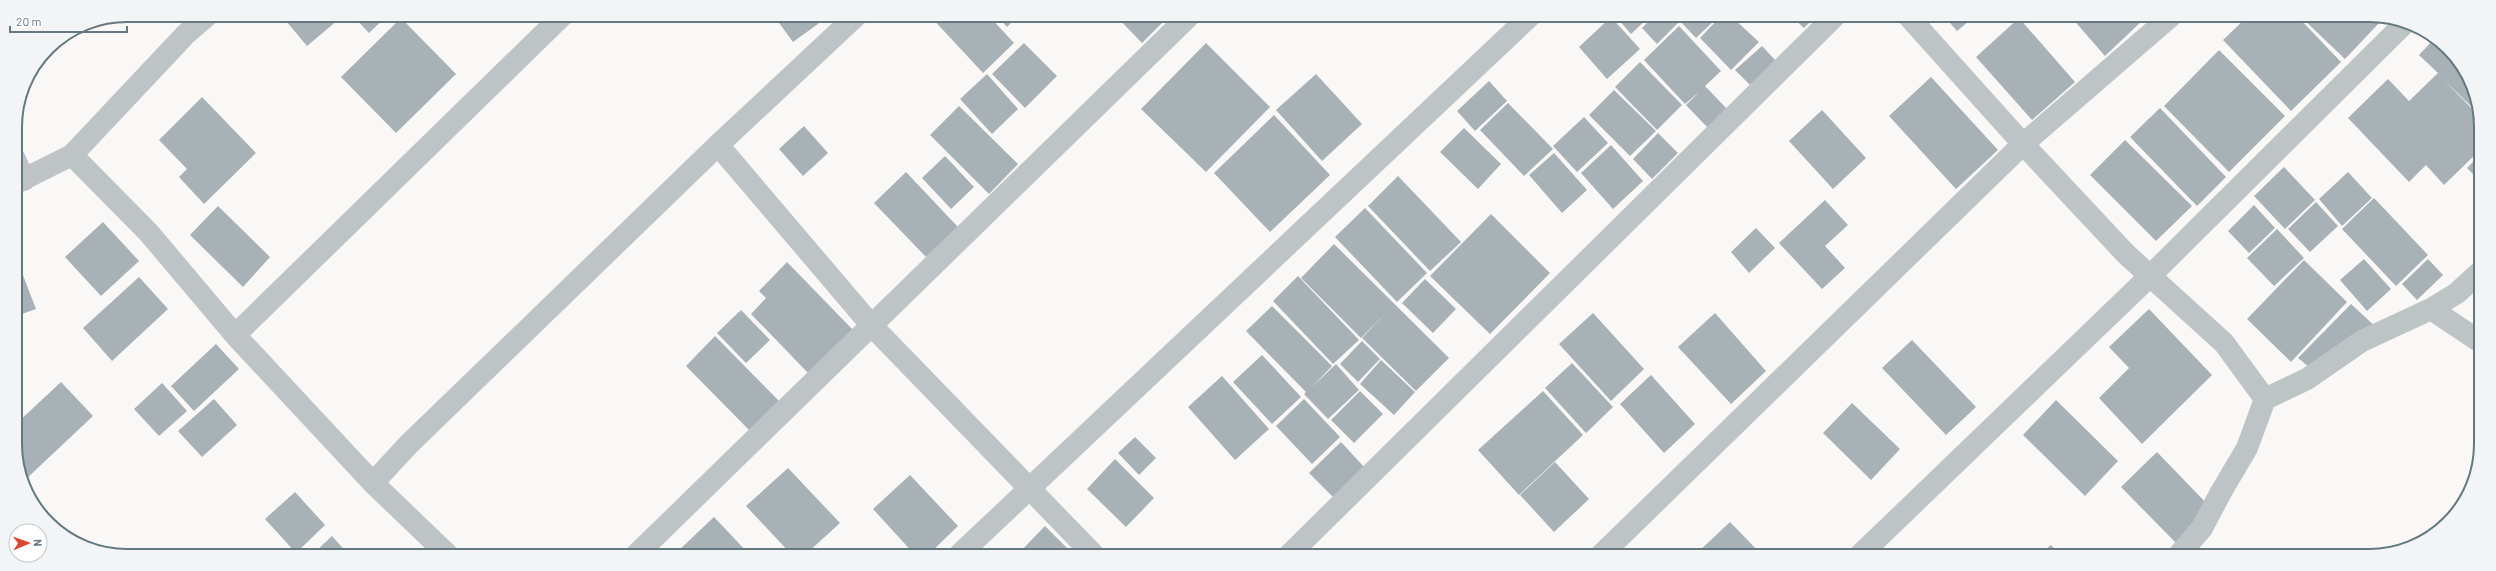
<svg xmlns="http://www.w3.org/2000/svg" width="2496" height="571" font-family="Barlow,sans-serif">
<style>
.building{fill:#a7b1b6}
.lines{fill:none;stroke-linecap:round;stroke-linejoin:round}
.street{stroke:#bec4c6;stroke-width:22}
.rim{fill:none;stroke:#657880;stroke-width:2}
</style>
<rect width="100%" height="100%" fill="#f9f8f6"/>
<!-- building -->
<path class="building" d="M281,15H344L307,46Z
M352,15H388L369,33Z
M774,16H829L793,42Z
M930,16H989L1014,43L983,73Z
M997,16H1018L1007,27Z
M1116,16H1169L1142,43Z
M1621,16H1650L1631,34L1618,19Z
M1654,16H1719L1696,38L1680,21L1657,44L1642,28Z
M1721,16L1732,17L1759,42L1731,70L1700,38Z
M1611,17L1640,49L1607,79L1579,47Z
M1792,17H1815L1804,28Z
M1945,17H1974L1957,31Z
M2071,17H2140L2143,20L2105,56Z
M2247,17H2298L2341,62L2291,111L2223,40Z
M2301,17H2377L2381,21L2345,59Z
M2378,17H2390L2384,23Z
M401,18L456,74L396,133L341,77Z
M2019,18L2075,82L2032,120L1976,57Z
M1679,26L1721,71L1705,86L1729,111L1710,130L1686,105L1699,92L1685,104L1644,60Z
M2433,40L2448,48L2479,106V114L2444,80L2479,116V151L2444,185L2426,165L2409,182L2348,118L2388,79L2409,101L2438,73L2419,55Z
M1024,43L1057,76L1025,108L992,74Z
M1206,43L1270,107L1206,172L1141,109Z
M1762,46L1776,61L1751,86L1735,70Z
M2219,50L2285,116L2229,172L2164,106Z
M1640,62L1682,105L1657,130L1615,87Z
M987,74L1018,109L992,134L960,99Z
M1316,74L1362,124L1322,161L1276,110Z
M1931,77L1998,150L1956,189L1889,116Z
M1489,81L1507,101L1475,131L1457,111Z
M1614,90L1656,131L1630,156L1589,115Z
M202,97L256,153L204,204L179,177L187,169L159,140Z
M1508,103L1553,149L1524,176L1480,130Z
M959,106L1018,164L989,194L930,135Z
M2160,108L2226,177L2197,206L2130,137Z
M1822,110L1866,158L1833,189L1789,141Z
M1274,115L1330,175L1270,232L1214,173Z
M1584,117L1608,143L1577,172L1553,146Z
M804,126L828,153L803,176L779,149Z
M1464,128L1501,164L1478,189L1440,152Z
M1658,133L1678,153L1652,179L1633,159Z
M2125,140L2192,206L2156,241L2090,175Z
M1611,145L1643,181L1613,209L1581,173Z
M1554,153L1587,190L1562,213L1529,175Z
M945,156L974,187L951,209L922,178Z
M2479,156V180L2467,168Z
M2284,167L2315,200L2285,229L2254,196Z
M906,172L958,227L926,257L874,203Z
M2348,172L2372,198L2342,226L2319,199Z
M1398,176L1461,242L1430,271L1368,206Z
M2374,198L2428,255L2396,286L2342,229Z
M1825,200L1848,225L1825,246L1845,268L1822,289L1779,243Z
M2316,202L2338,226L2310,252L2288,229Z
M2254,205L2275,228L2249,253L2228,231Z
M218,206L270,257L243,287L190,235Z
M1365,208L1427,273L1397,302L1335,237Z
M1491,214L1550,273L1490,334L1430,276Z
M103,222L139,261L101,296L65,257Z
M1756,228L1775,248L1749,273L1731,252Z
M2277,229L2304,258L2274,286L2247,258Z
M1334,244L1449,358L1416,391L1362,338L1386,313L1361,338L1301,278Z
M16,257L36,309L16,316Z
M2364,259L2391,289L2367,311L2340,280Z
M2428,259L2443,275L2417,300L2402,284Z
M2304,260L2347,302L2291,362L2247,319Z
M787,262L854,331L810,375L751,314L766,298L759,291Z
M1298,276L1359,340L1333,364L1273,301Z
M139,277L168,309L112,361L83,328Z
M1425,279L1456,309L1433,333L1402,303Z
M2351,304L2378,329L2308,366L2298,358Z
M1272,306L1332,366L1312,387L1336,364L1359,390L1328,419L1304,394L1306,392L1246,331Z
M2149,309L2212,375L2142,444L2099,398L2129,368L2109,347Z
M741,310L770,340L746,363L717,333Z
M1593,313L1644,369L1611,401L1559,344Z
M1715,313L1766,371L1731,404L1678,347Z
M715,336L779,401L749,430L686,366Z
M1912,340L1976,407L1946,435L1882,368Z
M1362,341L1380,359L1358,382L1340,364Z
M216,344L239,369L194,411L171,386Z
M1262,355L1301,397L1272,424L1233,382Z
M1381,360L1415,392L1394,415L1360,384Z
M1572,363L1613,407L1586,433L1545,388Z
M1651,375L1695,424L1664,453L1620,404Z
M1222,376L1269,429L1235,460L1188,407Z
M61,382L93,416L25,480L17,466V423Z
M162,383L187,411L159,436L134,409Z
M1360,391L1383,414L1354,443L1331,420Z
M1543,391L1583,435L1519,495L1478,450Z
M214,399L237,425L202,457L178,431Z
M1304,399L1340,437L1312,464L1276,426Z
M2056,400L2118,461L2085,496L2023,435Z
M1852,403L1900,449L1871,480L1823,433Z
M1135,437L1156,458L1139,475L1118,453Z
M1341,442L1365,468L1334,498L1309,473Z
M2157,452L2211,508L2176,543L2121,487Z
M1115,459L1154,498L1126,527L1087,489Z
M1555,462L1589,499L1554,532L1520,495Z
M788,468L840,523L806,554H791L746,506Z
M910,475L958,526L928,555H915L873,509Z
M295,492L325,525L296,553L265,519Z
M714,517L749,554H681L678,551Z
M1730,522L1762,555H1698L1696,554Z
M1045,526L1074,555H1017Z
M332,536L348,554H313Z
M2051,545L2061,556L2039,555Z
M862,548L869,555H855Z"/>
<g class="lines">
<!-- street -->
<path class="street" d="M1909,17L2023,144L2126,254L2224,343L2265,399L2247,448L2221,492L2202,528L2178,556
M718,145L872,326L1094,555
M72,155L149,233L235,335L373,483L447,554
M15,159L24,180
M16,183L72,155L186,34L208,15
M2431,309L2479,341
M235,335L563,15
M2265,399L2307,379L2362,341L2431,309L2457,293L2479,273
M373,483L408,445L718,145L856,16
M637,554L1189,16
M959,555L1530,16
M1289,555L1834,17
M1601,555L2023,144L2170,17
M1860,555L2150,276L2404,24"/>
</g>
<!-- crop -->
<path d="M0 0H2496V571H0ZM127 22H2369A105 105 0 0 1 2474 127V444A105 105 0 0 1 2369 549H127A105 105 0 0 1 22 444V127A105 105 0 0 1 127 22Z" fill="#f3f4f5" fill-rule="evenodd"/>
<path class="rim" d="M127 22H2369A105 105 0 0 1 2474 127V444A105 105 0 0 1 2369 549H127A105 105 0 0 1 22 444V127A105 105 0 0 1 127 22Z"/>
<!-- north arrow -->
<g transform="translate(28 543) rotate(88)"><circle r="19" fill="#ffffff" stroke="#c1c9cc"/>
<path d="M0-3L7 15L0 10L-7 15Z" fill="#de4531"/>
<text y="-6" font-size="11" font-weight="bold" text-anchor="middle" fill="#657880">N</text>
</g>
<!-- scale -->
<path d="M10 26v6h117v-6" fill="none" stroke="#657880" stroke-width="2"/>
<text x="16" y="26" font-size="12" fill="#657880" stroke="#ffffff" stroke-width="3" paint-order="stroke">20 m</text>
</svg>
